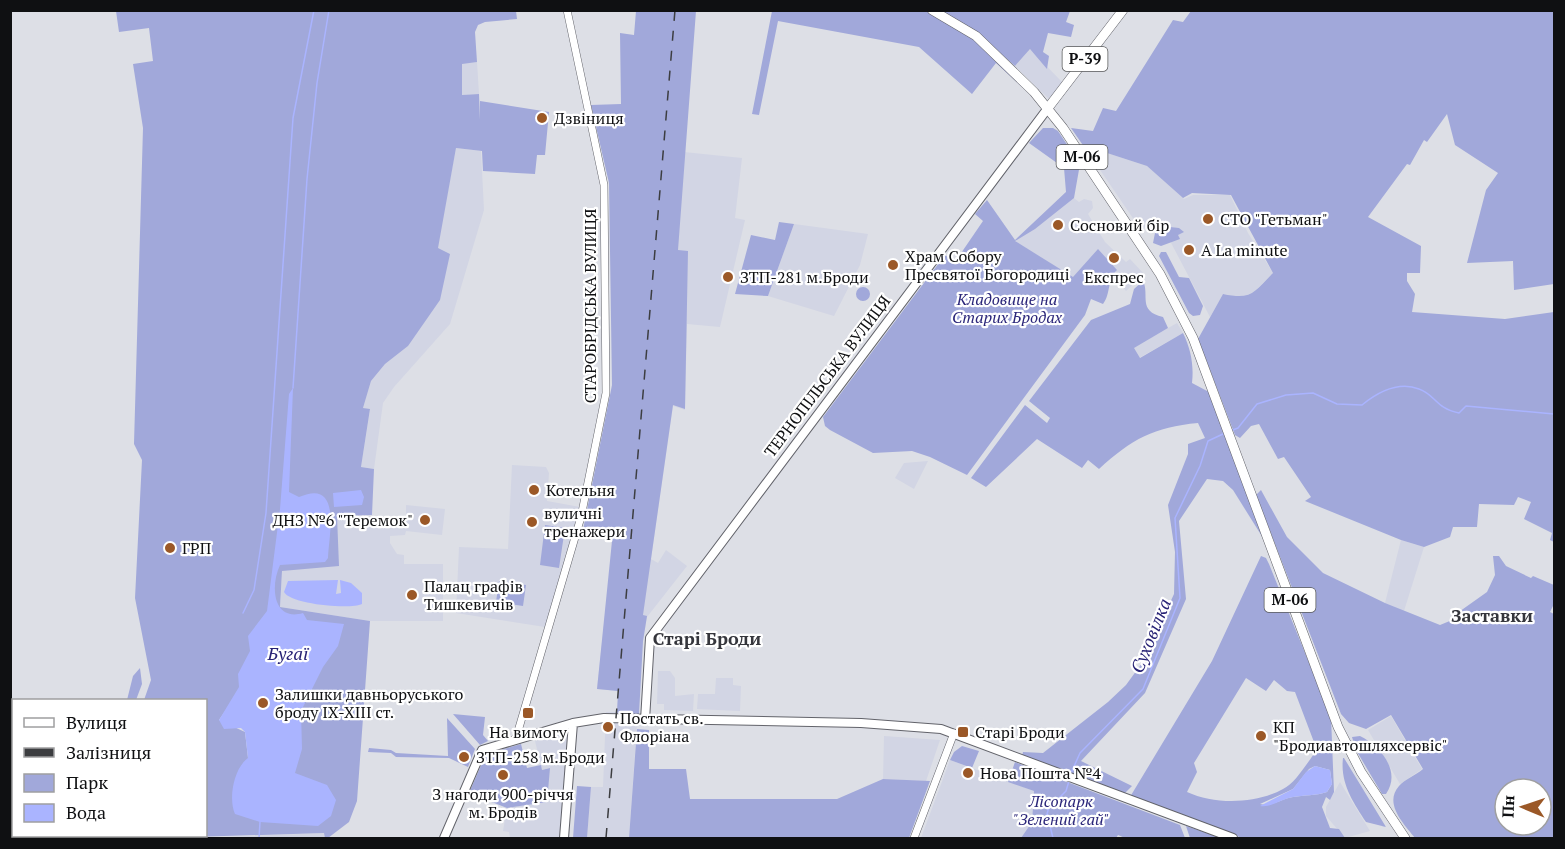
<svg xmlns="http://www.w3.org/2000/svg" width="1565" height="849" font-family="'PT Serif',serif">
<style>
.built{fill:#d2d5e4}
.green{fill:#a1a8da;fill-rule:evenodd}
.water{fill:#aab4ff}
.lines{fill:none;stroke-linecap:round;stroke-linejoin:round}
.stream{stroke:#aab4ff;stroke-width:1.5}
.tertiary-casing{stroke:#62636a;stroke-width:8}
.secondary-casing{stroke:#62636a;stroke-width:10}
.primary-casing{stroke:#62636a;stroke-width:10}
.trunk-casing{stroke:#62636a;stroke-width:10}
.tertiary{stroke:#fff;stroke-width:7}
.secondary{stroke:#fff;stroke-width:8}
.primary{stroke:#fff;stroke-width:9}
.trunk{stroke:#fff;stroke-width:9}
.rail{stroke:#3c3d40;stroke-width:1.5;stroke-dasharray:10 10;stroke-linecap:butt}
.poi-dot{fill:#9b5827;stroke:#fff;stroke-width:2}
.labels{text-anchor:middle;stroke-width:4.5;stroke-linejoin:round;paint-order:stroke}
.shield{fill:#fff;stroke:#575859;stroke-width:1.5}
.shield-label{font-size:15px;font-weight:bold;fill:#0f1012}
.poi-label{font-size:16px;fill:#0f1012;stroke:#fff;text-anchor:start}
.park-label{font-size:16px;font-style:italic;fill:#2a2579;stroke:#fff}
.street-label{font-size:16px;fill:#0f1012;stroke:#fff}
.neighbourhood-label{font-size:18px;font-weight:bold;fill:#35363c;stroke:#fff}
.water-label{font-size:18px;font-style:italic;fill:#272275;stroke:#fff}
</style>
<rect width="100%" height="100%" fill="#dddfe6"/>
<!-- built -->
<path class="built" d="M1030,49L1062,82L1049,99L1015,66Z
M477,62L479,94L462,95V63Z
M456,148L481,151L484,210L450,324L394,387L383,403L374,469L361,467L370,410L363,408L371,381L385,364L408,346L437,248Z
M684,152L742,158L735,218L745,220L720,327L687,324L685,410L673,406L651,559L658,563L666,550L687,566L647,617L643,641L629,838H587L591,787H603L606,712H617L619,691L597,689L613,541Z
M1107,153L1147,166L1184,199L1193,195H1230L1248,233L1273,273L1255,291L1242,298L1223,294L1210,317L1158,218L1141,230L1096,164Z
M1066,192L1079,202L1084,199L1092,201L1093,208L1088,214L1105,242L1126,262L1130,259L1144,274L1126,291L1112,275L1117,270L1073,278L1015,241Z
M794,224L868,234L860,265L834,316L768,296Z
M1177,323L1183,333L1139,358L1133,348Z
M928,461L914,489L895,478L904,463Z
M512,465L546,467L549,473L547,501L580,507L545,627L456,613L459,547L508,549Z
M406,505L445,509L442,535L406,531L405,535L390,536V543L397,554L404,555V564H443V621H370L280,607L282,571L337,516L406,518Z
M1401,540L1424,547L1404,611L1385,603Z
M658,671H670L675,678V696L694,694L693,711L664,710V704H657Z
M716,678H733V685L741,686L740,711L697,709L698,694H715Z
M1391,716L1422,769L1400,784L1368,730Z
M568,733L562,838H510L509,832L503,831L507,808L547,801L549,768L542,770L535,741Z
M884,736L940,740L926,781L883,779Z
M950,760L1034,791L1032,822L1021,838H921Z
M1340,782L1370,831L1345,838L1326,816V807Z
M325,833V838H197Z"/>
<!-- green -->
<path class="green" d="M116,11H516L517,19L485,22L478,25L475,32L477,62L462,64V95L479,94L480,120V101L549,112L545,155H537L535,174L483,171L482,151L456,148L438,248L450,254L440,300L408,346L385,364L371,381L363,408L370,409L361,467L374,469L372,515L337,516L339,566L282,571L280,607L370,621L357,801L349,822L328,838H325L324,833L161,838V836H206V700H144L151,680L135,598L142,460L134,444L143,128L133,64L153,61L149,28L119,32ZM230,704L290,800L248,758L245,732L219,720Z
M636,11H696L678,250L688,251L685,409L673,405L643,615L647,616L643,641L639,714L617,713L618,691L597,689L612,541L583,530L612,385L609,183L591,105L621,104L620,33L634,35Z
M772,11H926L974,39L1022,84L1021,86L996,63L972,94L919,47L778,21L759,115L752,114Z
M939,11H1070L1066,22L1074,25L1071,37L1048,33L1043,52L1049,56L1047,69L1030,49L1015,66L978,34Z
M1191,11H1554V284L1514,290L1513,261L1467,263L1486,190L1498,173L1455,145L1447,114L1427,142L1424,140L1410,165L1407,164L1368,217L1421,246L1420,273H1407V281L1415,294L1412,312L1505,319L1554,312V542L1550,540L1552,533L1524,519L1531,502L1518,497L1514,505L1479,504L1477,527H1453L1450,537L1424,547L1401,540L1305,501L1311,497L1284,457L1278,459L1259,424L1251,426L1240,438L1235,435L1198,339L1223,294C1252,300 1253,293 1273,273L1231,195L1192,193L1183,198L1147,166L1107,153L1096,164L1071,128L1093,131L1103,108L1116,111L1173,20L1183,22Z
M1043,128H1053L1058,131L1080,164L1074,198L1035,229L1015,241L1073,277L1098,249L1117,270C1107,279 1111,294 1103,304L1091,299L1085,315L967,475L930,457L912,451L873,453L830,430L825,426L823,417L945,255L955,262L983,221L975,214L987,200L1015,240L1066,192L1064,168L1029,143Z
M779,222L794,224L768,296L735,294L751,235L775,240Z
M1170,227L1179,228L1184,232L1178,235L1180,239L1161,246L1153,243L1155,233Z
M1161,252H1166L1179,277L1189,278L1203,306L1200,315L1193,316L1189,313L1159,256Z
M1143,281C1150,295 1137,311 1163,317L1168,328L1134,348L1140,358L1183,333C1191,349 1194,366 1192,383L1209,392L1263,538L1233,490L1223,481L1207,479L1179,521L1186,599L1145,693L1081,761L1132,786L1124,794L1022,756L1023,752L1043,753L1108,702L1126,685L1142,663L1174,594L1175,552L1168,505L1188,454V444L1205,438L1198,423C1154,427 1132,439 1099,469L1088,460L1082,468L1037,439L986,487L971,478L1025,405L1047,423L1050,418L1029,401L1091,320L1130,304L1134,289Z
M856 294a7 7 0 1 1 14 0a7 7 0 1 1-14 0Z
M1261,490L1287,537L1323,573L1385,603L1440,625L1457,618L1456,614L1487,592L1495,575L1493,556H1499L1506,566L1531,578L1533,576L1554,585V604L1550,612L1554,614V838H1415C1405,825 1383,804 1399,786C1405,779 1416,775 1423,769L1391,715L1366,729L1349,723L1341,714L1256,495ZM1505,789H1541V825H1505Z
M545,525L565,528L559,568L540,565Z
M1261,556L1266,558L1269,564L1331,717L1334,792L1330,800L1326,797L1322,807L1330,828L1339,829L1345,838H1242L1130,797L1212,661ZM1246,678L1266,691L1274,680L1287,691L1295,692L1317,750C1308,761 1296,783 1283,789C1256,804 1215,805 1187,792L1197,772L1194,763ZM1315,766L1330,770L1332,784L1327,792C1315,796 1304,795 1293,797C1280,799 1273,807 1260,804L1293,789L1309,769Z
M499,581L526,585L523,606L496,602Z
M140,668L142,684L136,700H127L133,676Z
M453,714L485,717L483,735L488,741L480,745Z
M447,718L475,749L468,767L449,758L396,757L391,753L368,752L369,748L391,750L396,753L448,756Z
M637,729L649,730V769H686L690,799H837L883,779L930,781L909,838H629Z
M1360,736C1380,746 1402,771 1386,794H1382L1356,750L1352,737Z
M521,744L527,768L541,765L542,770L550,768L547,802L507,808L469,793L486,754Z
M962,746L979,751L972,768L950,760L954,752Z
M1343,758H1344L1386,827L1366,822C1353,802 1340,783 1343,758Z
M1015,762L1180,825L1185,838H1125L1118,835L1116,838H1021L1032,822L1034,791L1008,782Z
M577,786L591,787L587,838H573Z
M1186,826L1221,838H1190Z
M74,836H142L131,838H74Z"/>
<!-- water -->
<path class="water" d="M293,388L289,492L299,497C342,478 329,534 328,558L325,562L280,565C270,586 273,622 303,613L307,620L344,624L338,646L323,667L301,711L302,749L295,773L327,785L336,800L331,816L318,826L260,822L235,814C228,798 234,768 248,758L245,732L241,728L224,729L219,720L239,687L238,674L250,651L248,636L267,611L280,509L289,394Z
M361,490L364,497L362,505L334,507L333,493Z
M338,580L336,594L341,593L340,580L351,583L362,593V604C350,610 290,604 284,592L288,581Z
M1315,766L1330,770L1332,784L1327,792C1315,796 1304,795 1293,797C1281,799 1271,808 1260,806L1293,789L1306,772Z"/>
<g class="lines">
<!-- stream -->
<path class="stream" d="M293,388L307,179L317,83L329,10
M1230,431L1238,428L1257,404L1286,395L1313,393L1337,404L1362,405C1378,392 1398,381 1419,389C1436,395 1435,408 1459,413L1466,406L1554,414
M243,613L254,590L266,513L293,118L314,10
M1071,773L1080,753L1143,689L1180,598L1175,518L1200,466L1208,441L1223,434
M1058,799L1066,791L1069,781
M1049,807L1047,814L1053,838
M259,838L260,822"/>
<!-- tertiary casing -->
<g class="tertiary-casing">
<path id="tertiary" d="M516,738L581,517L606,393L604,185L567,10
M914,838L954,733"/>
</g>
<!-- secondary casing -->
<g class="secondary-casing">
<path id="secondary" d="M645,720L650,638L1048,108
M444,838L482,750L573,723L604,718L861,723L941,729L1233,838
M564,838L573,723"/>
</g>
<!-- primary casing -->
<g class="primary-casing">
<path id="primary" d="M1048,108L1123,10"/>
</g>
<!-- trunk casing -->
<g class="trunk-casing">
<path id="trunk" d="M932,10L976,36L1034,92L1063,128L1160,274L1193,338L1338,727L1361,772L1405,838"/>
</g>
<!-- tertiary -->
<use href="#tertiary" class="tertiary"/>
<!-- secondary -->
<use href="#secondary" class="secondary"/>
<!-- primary -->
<use href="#primary" class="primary"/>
<!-- trunk -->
<use href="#trunk" class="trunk"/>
<!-- rail -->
<path class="rail" d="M606,838L675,10"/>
</g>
<!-- markers -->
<g class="poi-dot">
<circle cx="542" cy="118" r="6"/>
<circle cx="1208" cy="219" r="6"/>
<circle cx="1058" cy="225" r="6"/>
<circle cx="1189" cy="250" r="6"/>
<circle cx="1114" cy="258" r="6"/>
<circle cx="893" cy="265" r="6"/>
<circle cx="728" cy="277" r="6"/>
<circle cx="534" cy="490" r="6"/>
<circle cx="425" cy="520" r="6"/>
<circle cx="532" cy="522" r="6"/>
<circle cx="170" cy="548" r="6"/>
<circle cx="412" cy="595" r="6"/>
<circle cx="263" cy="703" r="6"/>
<rect x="522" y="707" width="12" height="12" rx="3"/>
<circle cx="608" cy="727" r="6"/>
<rect x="957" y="726" width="12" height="12" rx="3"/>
<circle cx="1261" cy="736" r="6"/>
<circle cx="464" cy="757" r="6"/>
<circle cx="968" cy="773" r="6"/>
<circle cx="503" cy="775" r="6"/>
</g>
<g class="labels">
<!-- shield labels -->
<g class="shield">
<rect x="1062.5" y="47" width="45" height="24" rx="4.5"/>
<rect x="1056.5" y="145" width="51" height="24" rx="4.5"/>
<rect x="1264.5" y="588" width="51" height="24" rx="4.5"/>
</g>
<g class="shield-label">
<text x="1085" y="64">Р-39</text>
<text x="1082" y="162">М-06</text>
<text x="1290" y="605">М-06</text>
</g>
<!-- poi labels -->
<g class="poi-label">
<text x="554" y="124">Дзвіниця</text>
<text x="1220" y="225">СТО "Гетьман"</text>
<text x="1070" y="231">Сосновий бір</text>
<text x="1201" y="256">A La minute</text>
<text x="905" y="262">Храм Собору<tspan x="905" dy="18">Пресвятої Богородиці</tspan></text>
<text x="740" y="283">ЗТП-281 м.Броди</text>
<text x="1114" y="283" text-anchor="middle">Експрес</text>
<text x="546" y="496">Котельня</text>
<text x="544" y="519">вуличні<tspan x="544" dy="18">тренажери</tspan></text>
<text x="413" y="526" text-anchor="end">ДНЗ №6 "Теремок"</text>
<text x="182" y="554">ГРП</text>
<text x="424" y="592">Палац графів<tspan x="424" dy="18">Тишкевичів</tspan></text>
<text x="275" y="700">Залишки давньоруського<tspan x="275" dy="18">броду IX-XIII ст.</tspan></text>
<text x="620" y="724">Постать св.<tspan x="620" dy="18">Флоріана</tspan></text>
<text x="1273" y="733">КП<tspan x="1273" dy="18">"Бродиавтошляхсервіс"</tspan></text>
<text x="528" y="738" text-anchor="middle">На вимогу</text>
<text x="975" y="738">Старі Броди</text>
<text x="476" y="763">ЗТП-258 м.Броди</text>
<text x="980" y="779">Нова Пошта №4</text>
<text x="503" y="800" text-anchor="middle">З нагоди 900-річчя<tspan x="503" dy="18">м. Бродів</tspan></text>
</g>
<!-- park labels -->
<g class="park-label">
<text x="1007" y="305">Кладовище на<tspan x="1007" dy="18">Старих Бродах</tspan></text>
<text x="1061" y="807">Лісопарк<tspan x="1061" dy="18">"Зелений гай"</tspan></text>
</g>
<!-- street labels -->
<g class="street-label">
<text transform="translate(590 306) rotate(-90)" y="6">СТАРОБРІДСЬКА ВУЛИЦЯ</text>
<text transform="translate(827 376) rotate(-53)" y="6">ТЕРНОПІЛЬСЬКА ВУЛИЦЯ</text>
</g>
<!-- neighbourhood labels -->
<g class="neighbourhood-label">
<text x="1492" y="622">Заставки</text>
<text x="707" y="645">Старі Броди</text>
</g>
<!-- water labels -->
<g class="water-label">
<text transform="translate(1151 636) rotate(-68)" y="6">Суховілка</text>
<text x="288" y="660">Бугаї</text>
</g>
</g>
<!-- border -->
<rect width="1565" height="849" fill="none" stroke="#0f1012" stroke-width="24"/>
<!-- legend -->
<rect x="12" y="699" width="195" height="138" fill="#ffffff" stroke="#9f9fa0" stroke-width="1.5"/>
<rect x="24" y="718" width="30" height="9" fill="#ffffff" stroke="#9f9fa0" stroke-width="1.5"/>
<text x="66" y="729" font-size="18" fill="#0f1012">Вулиця</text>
<rect x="24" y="748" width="30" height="9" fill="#3c3d40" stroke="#9f9fa0" stroke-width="1.5"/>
<text x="66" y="759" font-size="18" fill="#0f1012">Залізниця</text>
<rect x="24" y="774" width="30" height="18" fill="#a1a8da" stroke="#9f9fa0" stroke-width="1.5"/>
<text x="66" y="789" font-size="18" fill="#0f1012">Парк</text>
<rect x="24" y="804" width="30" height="18" fill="#aab4ff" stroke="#9f9fa0" stroke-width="1.5"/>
<text x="66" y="819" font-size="18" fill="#0f1012">Вода</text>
<!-- north arrow -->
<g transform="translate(1523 807) rotate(272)"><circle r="28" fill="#ffffff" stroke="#9f9fa0" stroke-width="1.5"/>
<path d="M0-4.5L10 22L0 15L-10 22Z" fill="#9b5827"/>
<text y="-9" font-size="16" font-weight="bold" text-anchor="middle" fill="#0f1012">Пн</text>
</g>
</svg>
